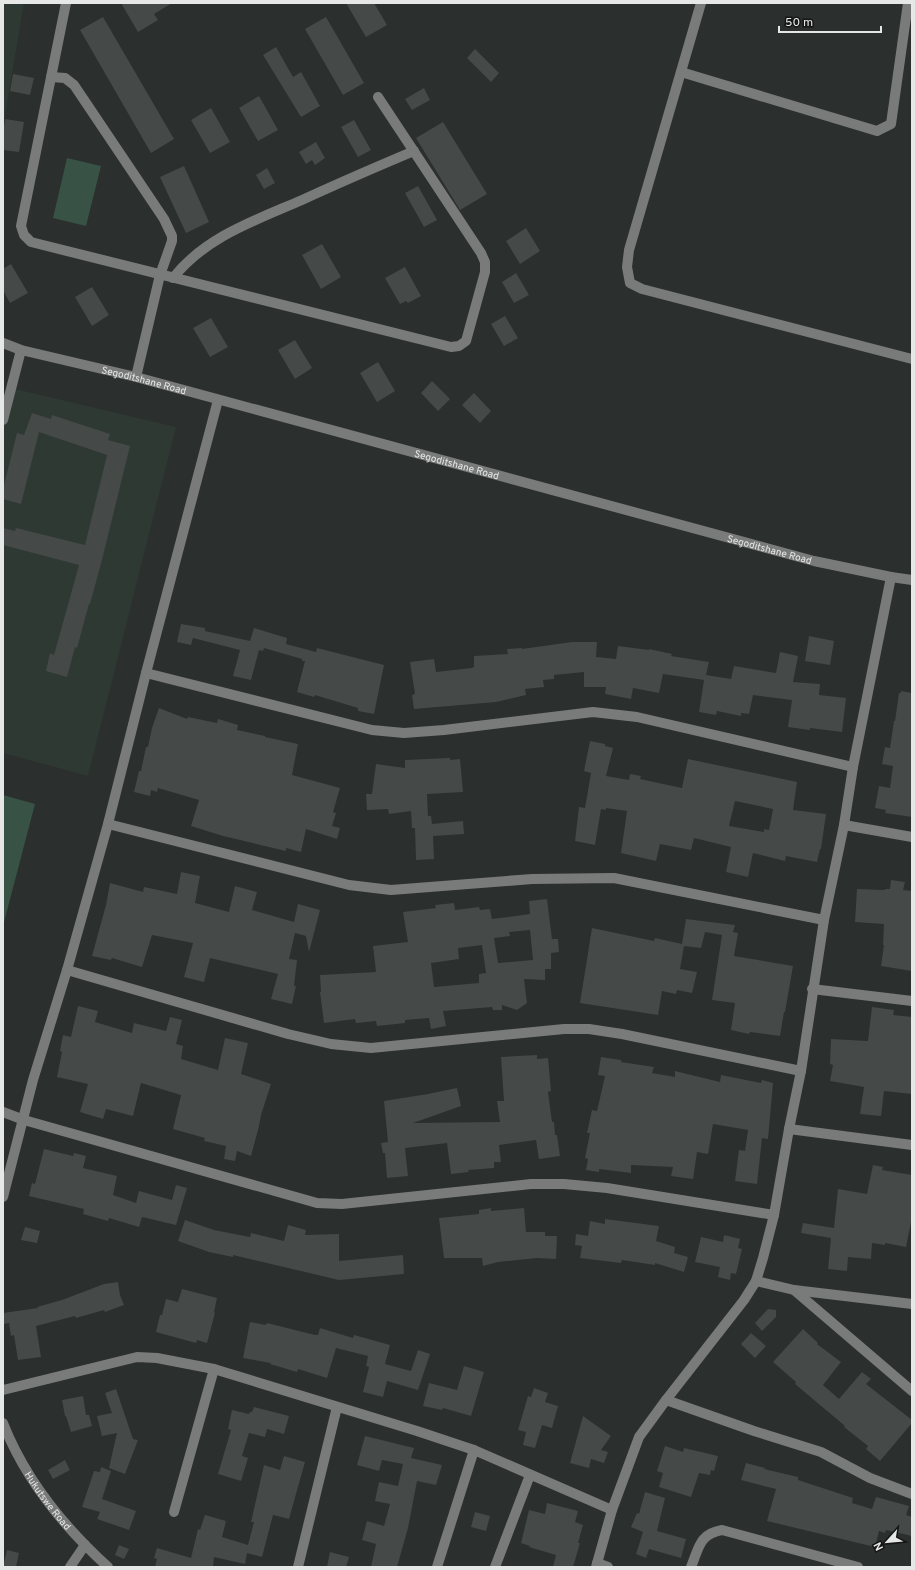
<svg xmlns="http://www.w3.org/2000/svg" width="915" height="1570" font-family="Overpass,sans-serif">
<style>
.built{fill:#2f3934}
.green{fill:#385245}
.building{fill:#454947;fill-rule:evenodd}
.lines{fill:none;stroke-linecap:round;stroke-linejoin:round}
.minor{stroke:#797b7a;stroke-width:10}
.labels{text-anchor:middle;stroke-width:3;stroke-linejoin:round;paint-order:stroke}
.street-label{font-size:10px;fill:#e5e8e6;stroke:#151615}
</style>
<rect width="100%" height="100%" fill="#2b2f2d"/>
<!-- built -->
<path class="built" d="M3,3H24L3,127Z
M11,388L176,427L88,776L3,753V426Z"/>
<!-- green -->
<path class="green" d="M67,158L101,166L86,226L53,218Z
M3,795L35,804L3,926Z"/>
<!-- building -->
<path class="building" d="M121,3H172L154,14L158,20L138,32Z
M346,3H374L387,25L366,37Z
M103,17L174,139L151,153L80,30Z
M326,17L364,83L343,95L305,29Z
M276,47L293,77L301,72L320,106L301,117L263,55Z
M475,49L499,73L491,82L467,58Z
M13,74L34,78L30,95L10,91Z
M424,88L430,100L412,110L405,99Z
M259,96L278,130L258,141L239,108Z
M211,108L230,142L210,153L191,120Z
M5,119L24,122L19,152L3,150V133Z
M354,120L371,150L358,157L341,127Z
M443,122L487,194L460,210L416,138Z
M316,142L325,158L315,165L312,160L306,164L299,152Z
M184,166L209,222L186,233L160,177Z
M267,168L275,183L264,189L256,175Z
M418,186L437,220L424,227L405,193Z
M526,228L540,251L520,264L506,241Z
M322,244L341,277L321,289L302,255Z
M11,264L28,293L10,303L3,290V269Z
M405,267L421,296L408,303L406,301L400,304L385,278Z
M516,273L529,295L514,303L502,282Z
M92,287L109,315L92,326L75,297Z
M505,316L518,338L504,346L491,324Z
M211,318L228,347L210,357L193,328Z
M295,340L312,368L295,379L278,350Z
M378,362L395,391L377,402L360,373Z
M432,381L450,399L438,411L421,393Z
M474,393L491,411L480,423L462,405Z
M32,413L51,419L52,415L110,434L108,440L130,446L102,560L90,604H89L77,648L75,647L67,677L46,671L50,653L54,655L79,565L3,545V528L15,531L16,528L85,545L107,455L39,432L21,504L3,499V489L17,433L24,435Z
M181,624L205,628V631L250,641L254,628L287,638L286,644L316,652L317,648L384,665L374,714L358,711V708L315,695L314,697L297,692L305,661H302V659L264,648L263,651L259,650L251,680L233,676L240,650L193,638L191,645L177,642Z
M809,636L834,641L830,665L805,661Z
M572,642H597L596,657L616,659L618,646L649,650V649L672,654L671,656L709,662L706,675L731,679L734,666L776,673L780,652L798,656L793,682L820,684L819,695L846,698L842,732L810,728V730L788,727L792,700L753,695L749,714L741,713V716L717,711L716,715L699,712L704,680L663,674L659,693L633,688L631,699L605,694L606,687H584V672L554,675V679L543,680L544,687L525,689L526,695L496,702L414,709L412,695L415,694L410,662L434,659L436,672L472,668L474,667V656L508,654L507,649L522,648V649Z
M901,691L912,693V817L885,813L886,810L875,808L879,786L890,788L893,766L882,764L885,747L890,748L894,721H895L899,693H901Z
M159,708L187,719L188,717L217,723L218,719L238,725L237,730L265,736V737L298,744L292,775L340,788L333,812L336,813L332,826L340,828L337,839L306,829L301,852L286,848V851L223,836L191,826L199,800L158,788L157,792L151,790L150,796L134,792L139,771H141L146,747H148L152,728Z
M590,741L605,744V746L613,748L606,776L629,780L630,774L641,776L640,779L682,788L688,759L797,782L793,810L826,814L821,849H820L817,862L786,856L785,861L753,853L748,877L726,872L731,847L694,838L691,850L660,844L656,861L621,853L627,811L606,808V810L601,809L595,845L575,841L579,807L585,808L591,773L584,771ZM735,801L773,809L769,830L764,829V832L729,826Z
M450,758V760L460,759L463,792L427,794L428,816H431L432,824L463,821L464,834L433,836L434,859L416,860L415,828H412L411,811L389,814L388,809L367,810L366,794H372L376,764L405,768V760Z
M181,872L200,876L195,903L229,912L235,886L257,892L252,910L294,922L298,904L320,910L309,952L306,936L295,933L289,959L297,960L294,986H296L292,1004L271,999L278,974L210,958L204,982L184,977L193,943L152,935L142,967L112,958L111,960L92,956L106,905L110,883L143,892L144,887L177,894Z
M891,880L905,882L903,890L912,891V971L881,966L884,945H883L884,924L855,922L857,889L885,890V889H890Z
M547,899L552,939H558L559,952L551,953V969H545V980L524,979L527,1003L517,1010L502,1005V1010H493L492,1007L443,1011L446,1026L431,1029L429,1018L405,1020V1023L377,1026L376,1021L356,1023L355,1019L324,1023L320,992H321L320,975L376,972L373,946L408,942L403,912L436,908L435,905L454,903L455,910L479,907L480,910L490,909L492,919L530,914L529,901ZM530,930L533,960L498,963L494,938L510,936L509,932ZM482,945L486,973L479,974V983L434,987L431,963L459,959L458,948Z
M686,919L735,925L733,932L738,933L734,956L793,966L785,1012H784L780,1036L750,1032L749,1034L731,1030L735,1003L712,1000L722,935L705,932L701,948L684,946L680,969L697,972L692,993L677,990L676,994L662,991L658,1015L580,1003L592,928L654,941L655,938L682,944Z
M78,1006L98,1011L95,1022L132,1033L134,1023L166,1031L170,1017L182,1020L176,1044L183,1046L181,1059L218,1070L225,1038L248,1043L241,1074L271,1084L261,1115L259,1126L251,1156L237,1151L235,1161L224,1159L226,1146L204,1141L205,1138L173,1129L181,1095L141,1083L133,1116L106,1109L103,1119L80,1112L88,1084L57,1077L62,1052L60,1051L63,1035L71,1037Z
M872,1007L894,1010L893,1015L912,1017V1094L884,1091L881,1116L860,1114L864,1087L830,1081L833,1065L830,1064L831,1039L868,1041Z
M537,1055V1059L548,1058L551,1091L548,1092L552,1122H554L555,1135H557L560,1156L539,1159L536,1140L499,1145L501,1162H494V1168L468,1170L469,1172L451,1174L447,1143L405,1148L408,1176L387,1178L385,1153H383L381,1143L388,1142L384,1101L428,1094L457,1088L461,1106L413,1123L500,1122L497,1101H504L501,1057Z
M601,1057L621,1060V1062L654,1067L652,1073L675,1077V1071L720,1082L721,1075L761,1083L762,1080L773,1083L768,1139L762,1138L757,1184L735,1181L739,1150L745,1151L748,1130L713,1124L708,1154L697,1152L693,1179L671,1176L673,1167L631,1165V1173L599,1169V1172L586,1170L588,1159L585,1158L590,1133H587L592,1110L597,1111L605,1076L598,1075Z
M44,1149L73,1156L74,1153L86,1156L83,1168L117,1176L113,1195L136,1203L139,1191L172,1200L176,1185L187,1188L176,1225L142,1217L139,1227L109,1218L108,1221L83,1214L84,1209L29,1196L32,1183L35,1184Z
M873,1165L883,1167L882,1170L912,1175V1217L906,1247L885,1243V1245L872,1243L871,1259L848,1257L847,1271L828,1269L831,1238L801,1233L803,1223L834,1228L838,1189L867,1194Z
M491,1208V1211L524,1208L526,1232H545V1236H557L556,1259L537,1258L498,1262L483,1266L482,1258H444L439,1218L479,1214V1210Z
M605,1219L659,1226L656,1241L675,1247L674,1253L688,1257L684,1272L655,1263V1265L622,1260L621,1263L580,1258L582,1246L575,1245L576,1234L588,1236L590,1221L605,1224Z
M185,1220L214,1230L250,1237L251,1233L284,1241L288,1225L306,1230L305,1235L339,1234V1261L403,1255L404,1274L339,1280L233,1255V1257L209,1252L178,1241Z
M25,1227L40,1231L37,1243L21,1240Z
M724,1235L740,1239L738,1248L742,1249L736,1274L731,1273L730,1280L718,1277L720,1267L695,1262L701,1237L723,1242Z
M118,1282L120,1295L124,1305L105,1312L104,1310L76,1318L75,1316L36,1326L41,1357L18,1360L14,1335L11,1336L9,1323L4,1324L3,1313L38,1308L37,1307L62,1300L104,1284Z
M182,1289L217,1298L214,1312L215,1313L207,1343L197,1340L196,1343L156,1332L160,1315H162L166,1299L178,1302Z
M768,1309L776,1310V1317L762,1331L755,1323Z
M250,1322L266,1325L267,1323L315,1335H318L320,1328L353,1338L354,1335L390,1345L385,1364L411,1371L418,1350L430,1354L418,1390L387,1381L383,1397L363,1392L369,1367L366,1366L368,1356L336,1348L327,1378L298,1369L297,1372L270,1364L271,1363L243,1358Z
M803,1329L818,1343L817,1344L841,1362L823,1385L839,1399L862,1372L871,1379L866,1384L912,1420V1423L880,1461L866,1449L868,1446L844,1427L845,1426L795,1384L796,1382L773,1362Z
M751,1333L766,1346L755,1358L741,1344Z
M464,1366L484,1372L471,1416L443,1408L442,1410L423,1406L429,1383L457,1390Z
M534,1388L548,1393L545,1402L558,1406L552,1428L542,1425L535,1448L523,1445L526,1432L518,1430L528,1396L531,1397Z
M116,1389L133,1439L138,1440L125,1474L109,1468L117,1433L102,1436L97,1416L112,1413L105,1393Z
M83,1396L86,1415H89L92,1426L71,1432L66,1416H65L62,1400Z
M254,1407L289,1416L284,1434L267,1429L265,1437L249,1433L242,1456L248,1458L241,1481L218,1474L231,1430L228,1429L232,1410L249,1414L250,1412H252Z
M583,1416L611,1436L601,1450L608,1452L604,1463L591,1459L589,1468L570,1463Z
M365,1436L414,1448L411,1458L442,1465L436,1485L417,1481L408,1528L397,1567H371L376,1544L362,1540L367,1521L384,1526L390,1504L375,1501L379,1482L398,1486L403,1464L382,1460L379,1471L357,1465Z
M665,1446L683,1452L684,1448L718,1456L714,1471L711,1470L710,1475L699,1473L691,1497L659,1487L663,1473L657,1471Z
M284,1456L305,1462L289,1519L273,1515L262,1557L247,1553L245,1564L214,1557L213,1567H155L157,1559L154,1558L157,1548L191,1558L198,1529L200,1530L205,1515L226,1521L222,1537L248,1545L254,1522H251L264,1465L280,1470Z
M65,1460L70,1470L53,1479L48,1470Z
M746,1463L765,1468L764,1469L798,1477V1480L853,1498L852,1503L872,1509L876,1497L909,1506L906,1515L912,1517V1536L886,1530L885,1533L879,1531L875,1547L767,1521L776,1489L741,1480Z
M101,1467L111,1471L102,1499L136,1511L129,1530L97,1519L100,1512L82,1507L94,1471L100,1472Z
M645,1492L665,1498L657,1531L686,1539L681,1558L649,1549L646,1558L636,1554L643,1532L631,1527L637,1513L639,1514Z
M547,1503L578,1511L575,1522L583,1525L578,1543H580L573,1567H553L556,1555L529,1547L530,1546L521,1543L529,1510L545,1514Z
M475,1512L490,1516L486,1531L471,1527Z
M119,1545L129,1549L124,1559L115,1555Z
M7,1550L19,1553L16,1567H3Z
M330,1552L349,1557L346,1567H327Z"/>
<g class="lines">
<!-- minor -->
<g class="minor">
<path d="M66,3L21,226L24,235L31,242L451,347L459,346L466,341L485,272V262L481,253L378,97"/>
<path d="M701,3L629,250L627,267L630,283L642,289L912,359"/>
<path d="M681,72L877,131L891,124L908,3"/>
<path d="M51,77L65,78L74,85L164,219L172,236V241L160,275L136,377"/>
<path d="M173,278C205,237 256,220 302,200C339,183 376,167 414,151"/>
<path id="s1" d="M3,343L21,350L136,377L814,561L891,577L912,580"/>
<path d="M3,420L21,350"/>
<path d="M146,673L372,730L404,733L444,730L593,712L637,717L853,767"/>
<path d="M108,824L349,885L391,890L532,879L614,878L824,920"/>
<path d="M844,825L912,837"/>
<path d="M67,970L288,1034L331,1044L371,1048L564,1029H589L622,1034L801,1071"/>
<path d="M812,989L912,1001"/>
<path d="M3,1112L24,1120L317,1203L342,1204L531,1184H564L607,1188L774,1215"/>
<path d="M789,1129L912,1145"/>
<path d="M3,1197L33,1080L67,970L108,824L146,673L218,400"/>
<path d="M756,1281L794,1290L912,1304"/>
<path d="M794,1290L912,1391"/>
<path d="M3,1390L137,1357L157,1358L214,1369L417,1431L474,1450L612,1510"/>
<path d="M666,1400L754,1431L821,1452L870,1478L912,1494"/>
<path id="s2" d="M3,1423C25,1479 64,1527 108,1567"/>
<path d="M174,1512L214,1369"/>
<path d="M597,1563L608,1567"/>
<path d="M70,1567L85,1545"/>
<path d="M298,1567L337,1407"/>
<path d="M437,1567L474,1450"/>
<path d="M495,1567L530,1475"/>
<path d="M596,1567L612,1510L639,1437L666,1400L744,1300L756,1281L763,1258L774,1215L789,1129L801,1071L824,920L844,825L853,767L891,577"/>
<path d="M691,1567C699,1548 699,1534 722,1530L858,1567"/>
</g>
</g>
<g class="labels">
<!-- street labels -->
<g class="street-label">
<text dy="4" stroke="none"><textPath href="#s1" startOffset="146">Segoditshane Road</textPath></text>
<text dy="4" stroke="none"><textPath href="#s1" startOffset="470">Segoditshane Road</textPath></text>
<text dy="4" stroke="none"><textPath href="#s1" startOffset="794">Segoditshane Road</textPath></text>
<text dy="4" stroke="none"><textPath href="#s2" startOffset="90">Hukutswe Road</textPath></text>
</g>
</g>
<!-- border -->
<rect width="915" height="1570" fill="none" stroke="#e5e8e6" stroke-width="8"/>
<!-- north arrow -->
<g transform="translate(887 1542) rotate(243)" stroke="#151615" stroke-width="3" paint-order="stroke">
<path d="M0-3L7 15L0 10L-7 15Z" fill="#e5e8e6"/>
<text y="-6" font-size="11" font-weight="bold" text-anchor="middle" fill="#e5e8e6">N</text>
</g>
<!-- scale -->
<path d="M779 26v6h102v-6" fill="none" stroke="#e5e8e6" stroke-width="2"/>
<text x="785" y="26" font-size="12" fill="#e5e8e6" stroke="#151615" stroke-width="3" paint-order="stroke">50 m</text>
</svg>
